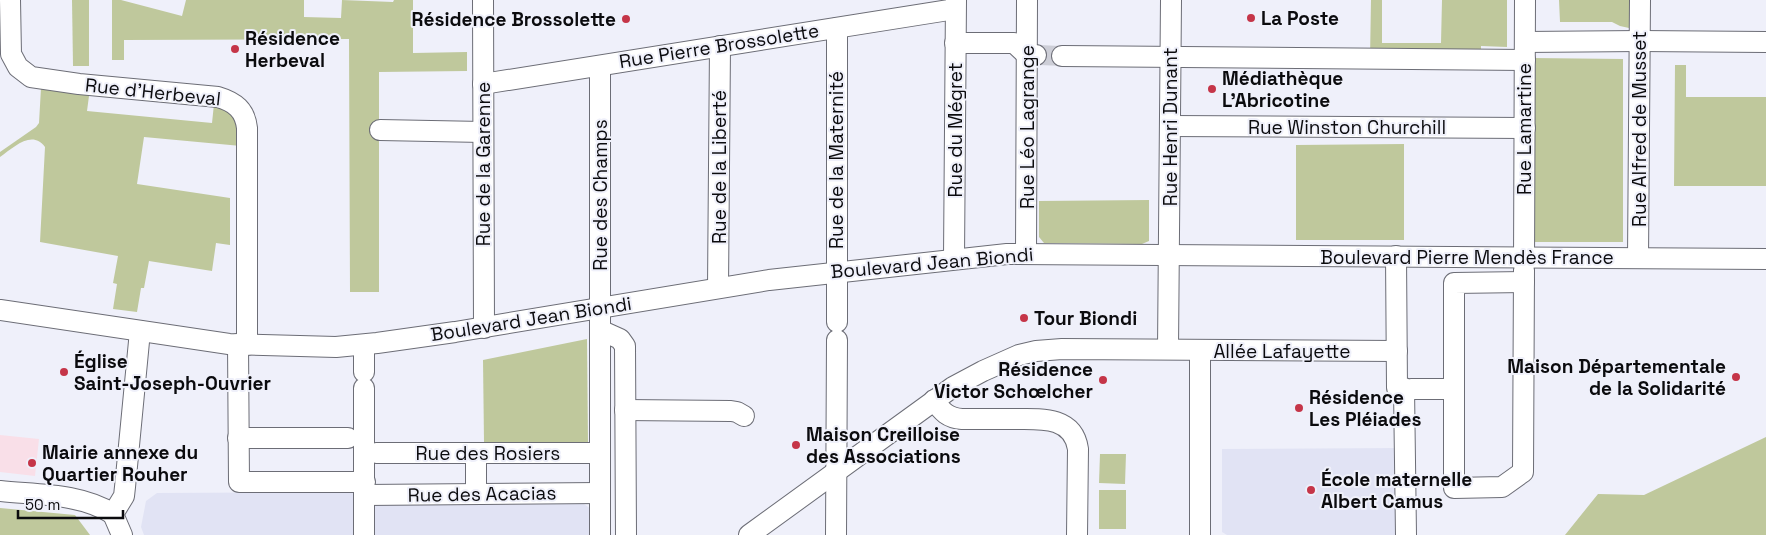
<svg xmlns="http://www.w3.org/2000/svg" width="1766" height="535" font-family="'Space Grotesk',sans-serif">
  <rect width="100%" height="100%" fill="#eff0fa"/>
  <path fill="#f9dfe8" d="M0 435 39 439 35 476 0 472Z"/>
  <g fill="#e1e3f4">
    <path d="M1400 448V535H1227L1222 532V449Z"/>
    <path d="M347 492H357L383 501 389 505 584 504 591 509V535H144L141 527 146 501 157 493Z"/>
  </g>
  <g fill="#bfc89c">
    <path d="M72 0H89V66H73Z"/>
    <path d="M112 0H121L182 16 186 0H304V17L341 18 342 0 393 2 394 0H413V53L467 52V71L379 72V292H350L349 39 124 40V60H112Z"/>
    <path d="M1371 0H1382V43H1441L1442 0H1507V47L1481 46V60L1370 59Z"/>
    <path d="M1559 0H1634V23L1629 28 1620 26 1612 22H1560Z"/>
    <path d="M1532 58 1623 59V242H1532Z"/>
    <path d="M1675 65H1686V97H1766V186H1674Z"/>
    <path d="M41 88 87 92 89 96 87 111 212 123 214 104C237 108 237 127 241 146L144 137 137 184 230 198V245L216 243 212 271 149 261 144 288H141L137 312 113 309 117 284 113 283 118 256 40 242 45 147C32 129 13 148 0 157V152L36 127 39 123Z"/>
    <path d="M1404 144V240H1296V145Z"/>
    <path d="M1149 200V241L1142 244 1044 243 1039 237V201Z"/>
    <path d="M587 339 588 442H484L483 360Z"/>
    <path d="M1766 437V535H1565L1598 494 1644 495Z"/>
    <path d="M1100 454H1126L1125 484 1099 483Z"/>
    <rect x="1099" y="490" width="27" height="39"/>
    <path d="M0 508 75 515 90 535H0Z"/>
  </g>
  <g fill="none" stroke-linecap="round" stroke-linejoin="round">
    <path stroke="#cdced7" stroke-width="20" stroke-dasharray="20 10" stroke-linecap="butt" d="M1039 55 1062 56"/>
    <g stroke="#6c6d76" stroke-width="22">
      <g id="minor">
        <path d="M10 0 11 54 18 67 31 77 79 84 218 97C235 102 245 110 247 128V345"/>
        <path d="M483 0 484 328"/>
        <path d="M837 28V322"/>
        <path d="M1525 42 1640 41 1766 42"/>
        <path d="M955 43H1014L1027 55H1036"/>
        <path d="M1062 56 1525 60"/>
        <path d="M483 84 955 9"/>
        <path d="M1170 126 1525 128"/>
        <path d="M380 130 483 132"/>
        <path d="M1026 253 1027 0"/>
        <path d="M1396 256 1397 388H1404L1406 535"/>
        <path d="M1638 258 1640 0"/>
        <path d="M954 259 956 0"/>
        <path d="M1524 264 1525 0"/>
        <path d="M718 288 720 46"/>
        <path d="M0 310 229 344 336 347 377 343 455 332 769 280 1007 254 1766 259"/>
        <path d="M600 330 620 339 625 346 626 535"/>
        <path d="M238 344 239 482H365"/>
        <path d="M1168 349 1171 0"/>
        <path d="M364 372V345"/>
        <path d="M1411 389H1454V488L1502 487 1523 472 1524 270"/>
        <path d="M1454 389V283L1524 282"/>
        <path d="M934 400C942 412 948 418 962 419 979 419 995 419 1012 419 1038 419 1073 415 1078 449L1077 535"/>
        <path d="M625 410 731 411 737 412 744 416"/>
        <path d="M238 438H348"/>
        <path d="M376 453H600"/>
        <path d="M476 453V494"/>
        <path d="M0 491C37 495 80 493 113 514"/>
        <path d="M365 495 600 493"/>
        <path d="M113 514 124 496 125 487 140 331"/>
        <path d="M113 514 122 535"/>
        <path d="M364 535V388"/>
        <path d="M600 535V66"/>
        <path d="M749 535 953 387 983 371 1019 355 1036 351 1062 349 1397 351"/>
        <path d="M836 535 837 340"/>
        <path d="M1200 535V351"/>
      </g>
    </g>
    <use href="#minor" stroke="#fff" stroke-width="20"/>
  </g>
  <g fill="#c53548" stroke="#eff0fa" stroke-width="2">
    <circle cx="1251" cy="18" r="5"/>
    <circle cx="626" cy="19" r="5"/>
    <circle cx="235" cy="49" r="5"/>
    <circle cx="1212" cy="89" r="5"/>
    <circle cx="1024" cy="318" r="5"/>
    <circle cx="64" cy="372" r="5"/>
    <circle cx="1736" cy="377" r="5"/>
    <circle cx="1103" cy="380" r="5"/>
    <circle cx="1299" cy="408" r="5"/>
    <circle cx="796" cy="445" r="5"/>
    <circle cx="32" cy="463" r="5"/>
    <circle cx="1311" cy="490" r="5"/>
  </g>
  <g text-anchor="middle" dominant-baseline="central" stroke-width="4" stroke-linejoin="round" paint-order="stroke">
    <g font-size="19" font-weight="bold" fill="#0b0b0e" stroke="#eff0fa" text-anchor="start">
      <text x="1261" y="18">La Poste</text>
      <text x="616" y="19" text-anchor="end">Résidence Brossolette</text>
      <text x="245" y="38">Résidence<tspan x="245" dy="22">Herbeval</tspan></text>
      <text x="1222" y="78">Médiathèque<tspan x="1222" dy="22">L'Abricotine</tspan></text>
      <text x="1034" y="318">Tour Biondi</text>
      <text x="74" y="361">Église<tspan x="74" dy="22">Saint-Joseph-Ouvrier</tspan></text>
      <text x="1726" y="366" text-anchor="end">Maison Départementale<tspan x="1726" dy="22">de la Solidarité</tspan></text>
      <text x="1093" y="369" text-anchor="end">Résidence<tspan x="1093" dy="22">Victor Schœlcher</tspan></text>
      <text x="1309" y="397">Résidence<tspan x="1309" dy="22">Les Pléiades</tspan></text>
      <text x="806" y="434">Maison Creilloise<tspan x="806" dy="22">des Associations</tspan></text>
      <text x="42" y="452">Mairie annexe du<tspan x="42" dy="22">Quartier Rouher</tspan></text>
      <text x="1321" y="479">École maternelle<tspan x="1321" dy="22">Albert Camus</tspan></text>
    </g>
    <g font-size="19" fill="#0b0b0e" stroke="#eff0fa">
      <text transform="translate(719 46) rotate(-9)">Rue Pierre Brossolette</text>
      <text transform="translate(153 92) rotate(6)">Rue d'Herbeval</text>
      <text transform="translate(1027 127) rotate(-90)">Rue Léo Lagrange</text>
      <text transform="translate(1170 127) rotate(-90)">Rue Henri Dunant</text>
      <text x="1347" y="127">Rue Winston Churchill</text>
      <text transform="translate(1524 129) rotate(-90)">Rue Lamartine</text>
      <text transform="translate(1639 129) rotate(-90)">Rue Alfred de Musset</text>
      <text transform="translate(955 130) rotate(-90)">Rue du Mégret</text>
      <text transform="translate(836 160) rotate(-90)">Rue de la Maternité</text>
      <text transform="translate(483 164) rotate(-90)">Rue de la Garenne</text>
      <text transform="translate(719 167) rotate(-90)">Rue de la Liberté</text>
      <text transform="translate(600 195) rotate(-90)">Rue des Champs</text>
      <text x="1467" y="257">Boulevard Pierre Mendès France</text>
      <text transform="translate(932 263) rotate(-5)">Boulevard Jean Biondi</text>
      <text transform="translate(531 319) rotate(-9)">Boulevard Jean Biondi</text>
      <text x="1282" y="351">Allée Lafayette</text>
      <text x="488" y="453">Rue des Rosiers</text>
      <text transform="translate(482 494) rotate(-1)">Rue des Acacias</text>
    </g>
  </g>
  <path d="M18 510v8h105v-8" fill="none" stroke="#0b0b0e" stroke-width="2.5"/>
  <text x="25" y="510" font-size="15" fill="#0b0b0e" stroke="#eff0fa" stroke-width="4" paint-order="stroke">50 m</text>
</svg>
